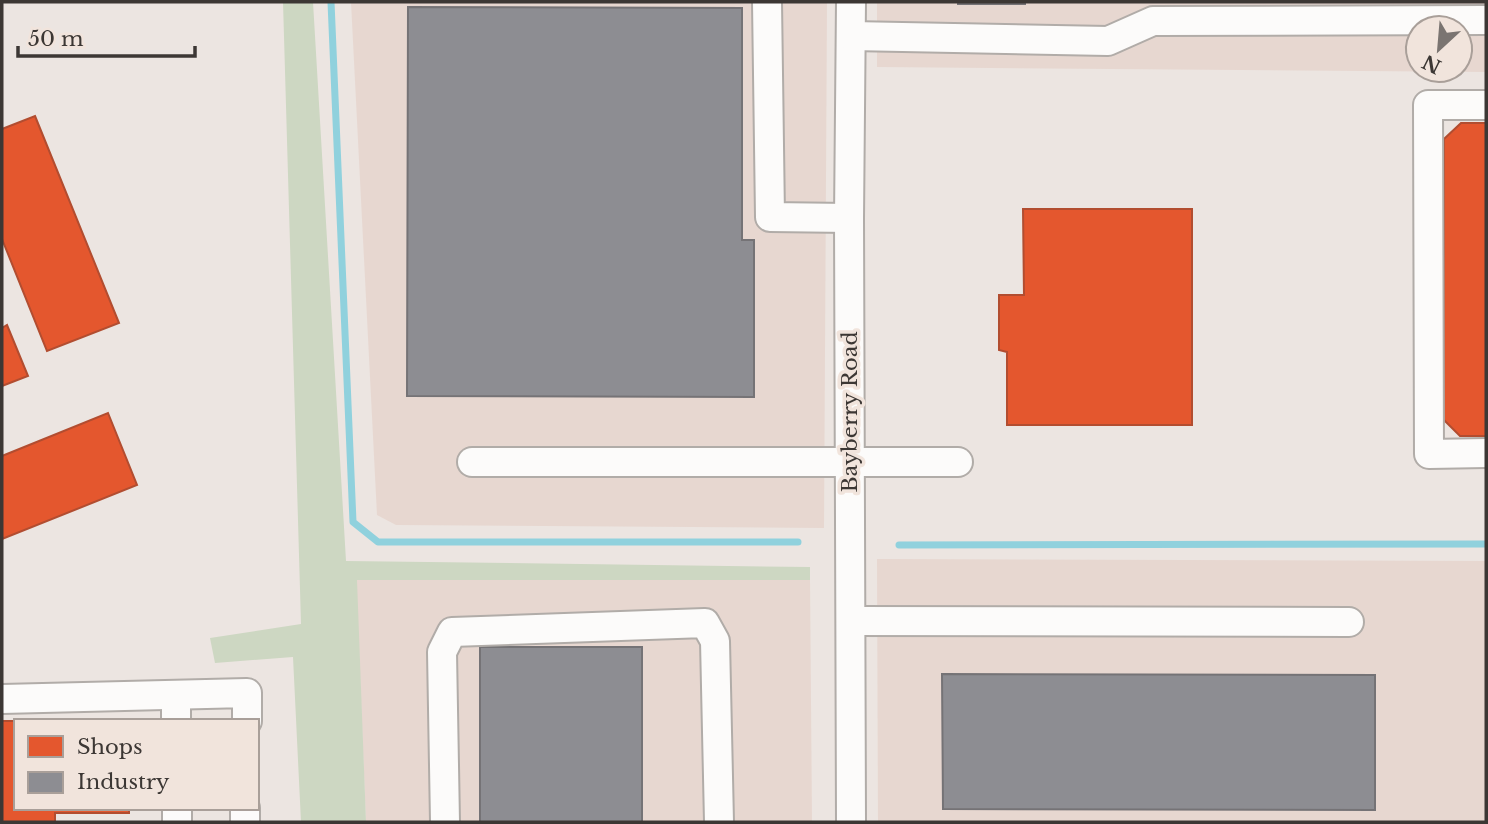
<svg xmlns="http://www.w3.org/2000/svg" width="1488" height="824" font-family="'Libre Baskerville',serif">
  <rect width="100%" height="100%" fill="#ece5e1"/>
  <g fill="#e7d7d0" fill-rule="evenodd">
    <path d="M351 2H827L824 528 396 525 377 515Z"/>
    <path d="M877 2H1486V72L877 67ZM1418 28H1460V70H1418Z"/>
    <path d="M877 559 1486 561V822H878Z"/>
    <path d="M356 579 810 580 812 822H366Z"/>
  </g>
  <path fill="#cdd7c2" d="M283 2H313L346 561 810 567V580H357L366 822H301L293 657 215 663 210 638 301 624Z"/>
  <g fill="#e4572e" stroke="#b24d30" stroke-width="2">
    <path d="M35 116 119 323 47 351 2 239V129Z"/>
    <path d="M1461 123H1486V436H1460L1444 420V139Z"/>
    <path d="M1023 209H1192V425H1007V352L999 350V295H1024Z"/>
    <path d="M7 325 28 376 2 386V328Z"/>
    <path d="M108 413 137 485 2 539V456Z"/>
    <path d="M2 721H16V808H129V813H55V822H2Z"/>
  </g>
  <g fill="#8d8d92" stroke="#757376" stroke-width="2">
    <rect x="958" y="2" width="67" height="2"/>
    <path d="M408 7 742 8V240H754V397L407 396Z"/>
    <rect x="480" y="647" width="162" height="175"/>
    <path d="M942 674 1375 675V810L943 809Z"/>
  </g>
  <g fill="none" stroke-linecap="round" stroke-linejoin="round">
    <g stroke="#90d1dd" stroke-width="7">
      <path d="M331 2 353 522 378 542H798"/>
      <path d="M899 545 1486 544"/>
    </g>
    <g stroke="#b1aca8" stroke-width="32">
      <g id="minor">
        <path d="M767 2 770 217 849 218"/>
        <path d="M851 2 849 218 851 822"/>
        <path d="M851 36 1108 41 1153 21 1486 20"/>
        <path d="M1486 105H1428L1429 454 1486 453"/>
        <path d="M472 462H958"/>
        <path d="M851 621 1349 622"/>
        <path d="M176 695V721"/>
        <path d="M2 699 247 693V721"/>
        <path d="M177 808V822"/>
        <path d="M245 822V808"/>
        <path d="M445 822 442 652 452 632 705 623 715 641 719 822"/>
      </g>
    </g>
    <use href="#minor" stroke="#fcfbfa" stroke-width="28"/>
  </g>
  <g text-anchor="middle" dominant-baseline="central" stroke-width="7" stroke-linejoin="round" paint-order="stroke">
    <g font-size="21" fill="#3c3734" stroke="#f1e4dc">
      <text transform="translate(850 412) rotate(-90)">Bayberry Road</text>
    </g>
  </g>
  <rect width="1488" height="824" fill="none" stroke="#3c3734" stroke-width="7"/>
  <rect x="14" y="719" width="245" height="91" fill="#f1e4dc" stroke="#a99f99" stroke-width="2"/>
  <rect x="28" y="736" width="35" height="21" fill="#e4572e" stroke="#a99f99" stroke-width="2"/>
  <text x="77" y="754" font-size="21" fill="#3c3734">Shops</text>
  <rect x="28" y="772" width="35" height="21" fill="#8d8d92" stroke="#a99f99" stroke-width="2"/>
  <text x="77" y="789" font-size="21" fill="#3c3734">Industry</text>
  <g transform="translate(1439 49) rotate(206)"><circle r="33" fill="#f1e4dc" stroke="#a99f99" stroke-width="2"/>
  <path d="M0-5L12 26L0 18L-12 26Z" fill="#7a7471"/>
  <text y="-10" font-size="19" font-weight="bold" text-anchor="middle" fill="#3c3734">N</text>
  </g>
  <path d="M18 46v10h177v-10" fill="none" stroke="#3c3734" stroke-width="3.5"/>
  <text x="28" y="46" font-size="21" fill="#3c3734" stroke="#f1e4dc" stroke-width="5" paint-order="stroke">50 m</text>
</svg>
